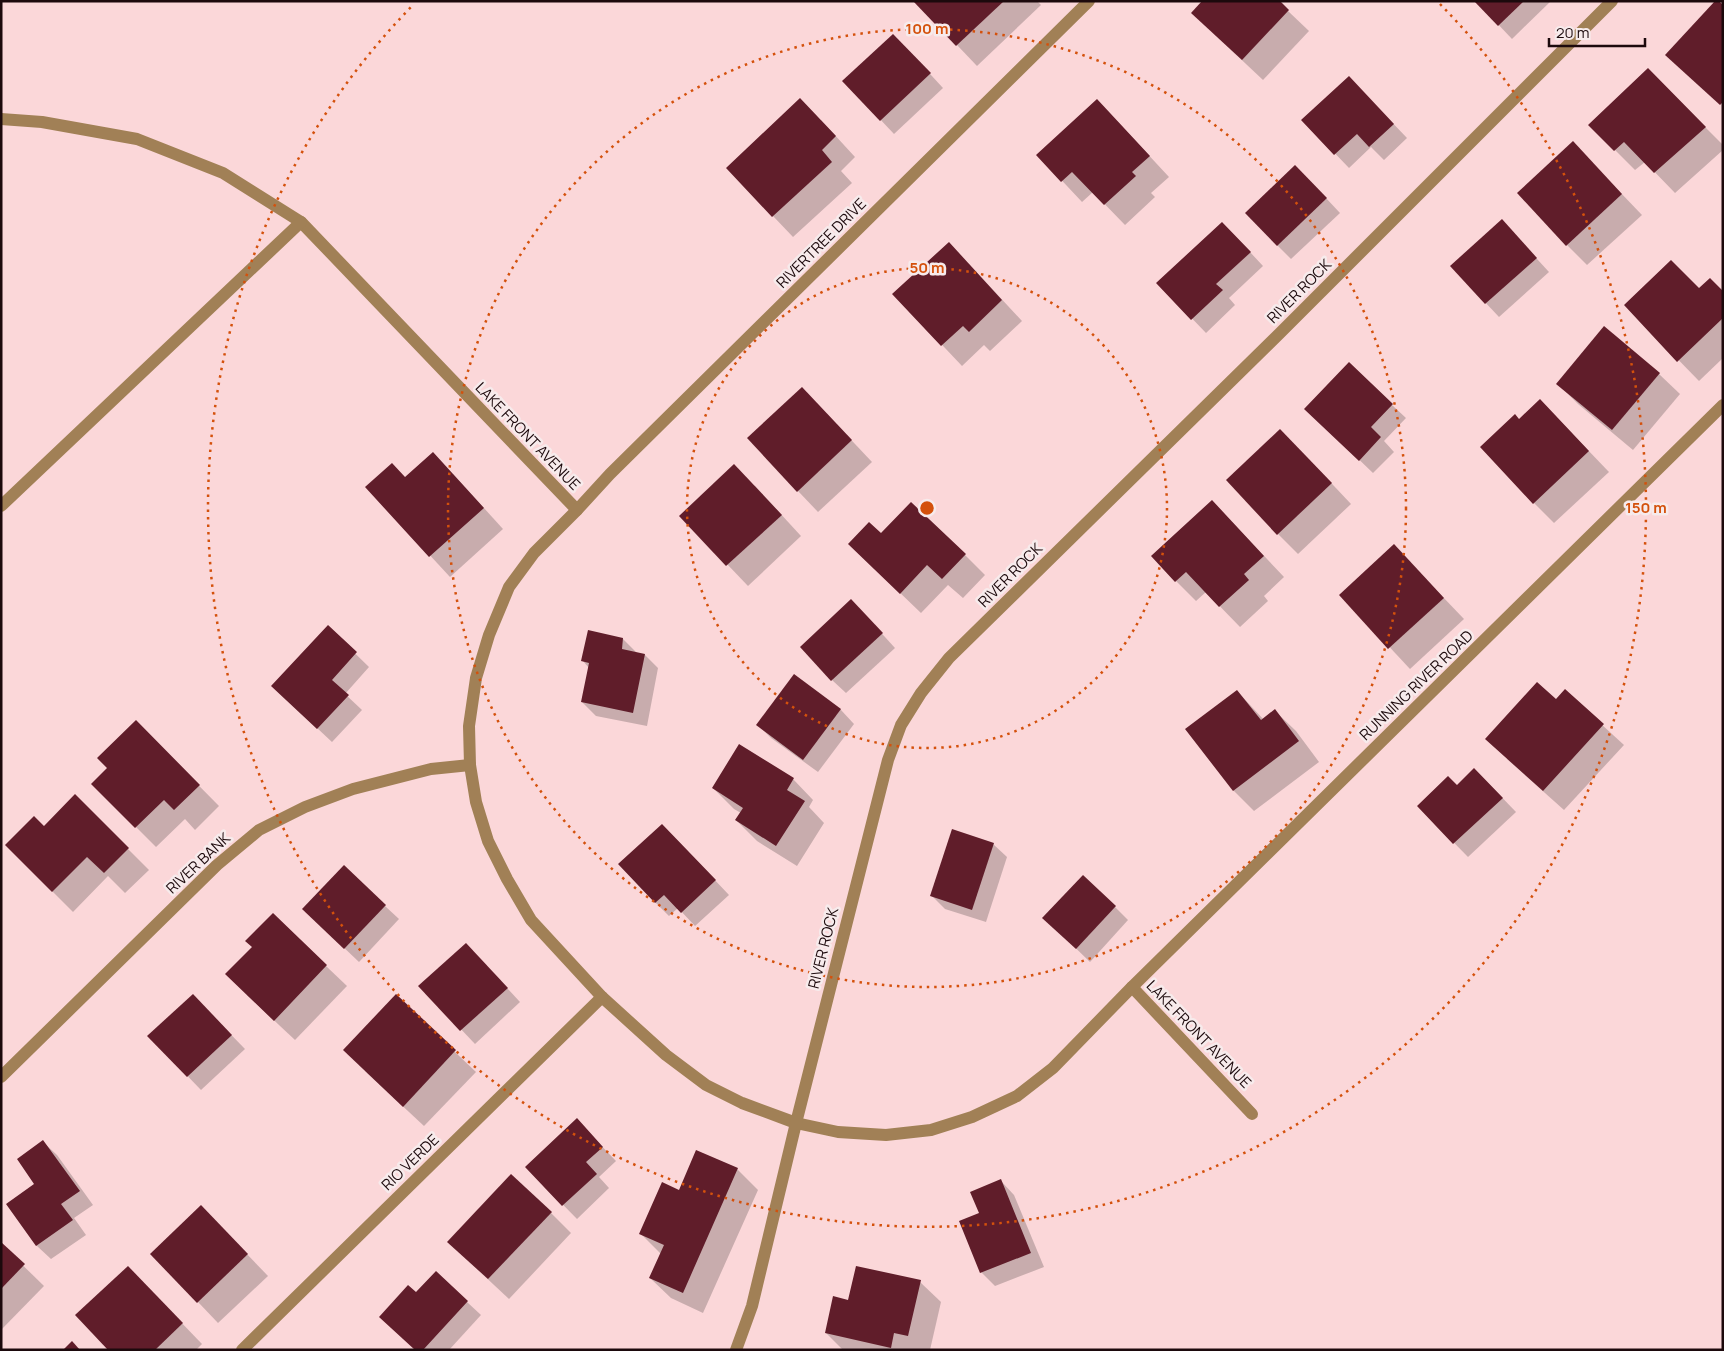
<svg xmlns="http://www.w3.org/2000/svg" width="1724" height="1351" font-family="Manrope,sans-serif">
  <rect width="100%" height="100%" fill="#fbd7d9"/>
  <g fill="#0003">
    <path d="M915 1H1037L1041 5 977 66Z"/>
    <path d="M1476 1H1551L1512 39Z"/>
    <path d="M1288 11 1309 31 1263 80 1213 33Z"/>
    <path d="M907 49 943 88 894 134 844 81Z"/>
    <path d="M1668 90 1723 145V150L1675 193 1645 162 1635 170 1590 125Z"/>
    <path d="M1362 91 1407 138 1384 160 1371 147 1349 168 1303 120Z"/>
    <path d="M821 120 855 157 841 171 852 183 793 237 727 168Z"/>
    <path d="M1117 121 1169 177 1151 193 1155 197 1125 225 1093 192 1082 202 1038 155Z"/>
    <path d="M1593 164 1642 215 1587 265 1567 245Z"/>
    <path d="M1309 180 1340 213 1291 259 1277 245Z"/>
    <path d="M1515 235 1549 272 1499 317 1451 266Z"/>
    <path d="M1236 237 1263 266 1229 298 1235 305 1206 333 1158 283Z"/>
    <path d="M969 264 1022 321 990 351 984 345 962 366 894 294Z"/>
    <path d="M1723 293V358L1699 381 1625 305Z"/>
    <path d="M1604 328 1659 374 1680 394 1633 450 1578 404 1558 384Z"/>
    <path d="M1392 405 1406 418 1384 441 1394 452 1373 473 1320 422Z"/>
    <path d="M822 409 872 462 818 512 798 491Z"/>
    <path d="M1519 420 1560 421 1609 472 1554 523 1534 503Z"/>
    <path d="M1301 451 1351 504 1298 554 1278 534Z"/>
    <path d="M453 474 503 529 450 577 367 487 405 478Z"/>
    <path d="M755 486 801 536 748 586 681 516Z"/>
    <path d="M1232 522 1284 577 1264 596 1268 601 1240 627 1206 592 1196 601 1176 581Z"/>
    <path d="M881 535 965 555 985 575 963 598 948 585 921 613 870 564Z"/>
    <path d="M1394 546 1464 619 1410 669 1341 595Z"/>
    <path d="M864 614 895 648 846 693 832 680Z"/>
    <path d="M328 627 369 667 345 694 362 710 332 742 286 699Z"/>
    <path d="M623 639 637 653 645 655 658 668 647 726 596 716 582 702 589 668 583 661Z"/>
    <path d="M794 676 841 710 854 724 818 772 771 738 758 725Z"/>
    <path d="M1237 691 1264 720 1275 711 1296 731 1319 762 1254 811 1233 790Z"/>
    <path d="M1565 691 1624 745 1564 810 1507 759Z"/>
    <path d="M136 722 219 806 195 830 185 819 156 847 93 784 109 768Z"/>
    <path d="M793 779 813 800 809 807 824 823 797 866 757 841 736 820 741 813 734 809 713 788Z"/>
    <path d="M1488 783 1516 812 1468 857 1418 806 1457 786Z"/>
    <path d="M75 796 149 870 125 893 108 876 73 912 6 845 44 827Z"/>
    <path d="M676 839 729 895 695 926 678 908 669 916 655 902Z"/>
    <path d="M993 844 1007 857 986 922 945 909 931 895Z"/>
    <path d="M385 906 399 919 359 962 318 923Z"/>
    <path d="M1115 907 1128 920 1090 962 1058 931Z"/>
    <path d="M253 947 326 966 347 986 295 1040 247 995Z"/>
    <path d="M479 958 520 1002 475 1044 420 986Z"/>
    <path d="M396 996 476 1072 424 1126 365 1071Z"/>
    <path d="M206 1009 245 1049 201 1090 149 1036Z"/>
    <path d="M590 1134 616 1161 599 1177 609 1188 577 1219 526 1167Z"/>
    <path d="M43 1142 57 1155 93 1205 74 1218 86 1235 51 1259 37 1246 7 1204 36 1184Z"/>
    <path d="M737 1169 758 1190 703 1313 671 1298 650 1278 661 1254 640 1233 679 1192Z"/>
    <path d="M1001 1181 1014 1195 1044 1267 995 1286 981 1272Z"/>
    <path d="M551 1213 571 1233 509 1299 448 1242Z"/>
    <path d="M222 1228 268 1276 218 1323 198 1302Z"/>
    <path d="M1 1244 44 1286 1 1330Z"/>
    <path d="M920 1282 941 1302 930 1350H843L826 1333 849 1302Z"/>
    <path d="M148 1288 202 1344 196 1350H110Z"/>
    <path d="M416 1294 467 1302 481 1315 449 1350H415Z"/>
  </g>
  <g fill="#601d2a">
    <path d="M913 1H1004L956 46Z"/>
    <path d="M1202 1H1280L1289 10 1242 60 1191 13Z"/>
    <path d="M1474 1H1524L1498 26Z"/>
    <path d="M1715 1H1719L1723 5V102L1720 105 1665 55Z"/>
    <path d="M893 34 931 73 880 121 842 81Z"/>
    <path d="M1648 68 1706 127 1654 173 1624 142 1614 151 1588 125Z"/>
    <path d="M1349 76 1394 124 1369 147 1357 134 1334 155 1301 120Z"/>
    <path d="M800 98 836 136 822 150 832 162 772 217 726 168Z"/>
    <path d="M1097 99 1150 156 1132 172 1136 176 1104 205 1072 172 1061 182 1036 155Z"/>
    <path d="M1573 141 1622 194 1566 246 1517 193Z"/>
    <path d="M1295 165 1327 198 1277 246 1245 213Z"/>
    <path d="M1502 219 1537 258 1485 304 1450 266Z"/>
    <path d="M1222 222 1251 252 1216 284 1223 290 1191 320 1156 283Z"/>
    <path d="M949 242 1002 300 969 332 963 326 941 346 892 294Z"/>
    <path d="M1671 260 1699 288 1710 278 1723 291V318L1677 362 1624 305Z"/>
    <path d="M1604 326 1660 373 1612 430 1556 384Z"/>
    <path d="M1349 362 1393 404 1371 427 1381 437 1359 461 1304 409Z"/>
    <path d="M802 387 852 440 797 492 747 438Z"/>
    <path d="M1540 399 1589 451 1533 504 1480 447 1515 414 1519 419Z"/>
    <path d="M1280 429 1332 483 1277 535 1226 480Z"/>
    <path d="M433 452 484 508 429 557 365 487 392 463 405 477Z"/>
    <path d="M734 464 782 515 726 566 679 516Z"/>
    <path d="M1212 500 1264 556 1244 574 1249 580 1219 607 1186 572 1175 582 1151 556Z"/>
    <path d="M911 502 966 554 942 579 927 565 900 594 848 544 869 522 881 533Z"/>
    <path d="M1394 544 1444 598 1388 649 1339 595Z"/>
    <path d="M851 599 883 633 831 681 800 647Z"/>
    <path d="M328 625 357 652 332 680 349 695 317 729 271 686Z"/>
    <path d="M588 630 623 638 622 649 645 654 633 713 581 702 589 663 581 661Z"/>
    <path d="M794 674 841 709 803 760 756 725Z"/>
    <path d="M1537 682 1556 699 1565 689 1604 724 1543 791 1485 739Z"/>
    <path d="M1237 690 1261 720 1275 709 1299 741 1233 791 1185 729Z"/>
    <path d="M136 720 200 785 174 810 164 800 135 828 91 784 107 768 97 758Z"/>
    <path d="M739 744 794 778 787 790 805 801 776 846 735 820 743 808 712 788Z"/>
    <path d="M1474 768 1503 798 1453 844 1417 806 1448 776 1457 785Z"/>
    <path d="M75 794 129 848 104 873 87 857 52 892 5 845 34 816 44 826Z"/>
    <path d="M662 824 716 880 681 913 664 895 655 903 618 864Z"/>
    <path d="M952 829 994 843 972 910 930 896Z"/>
    <path d="M344 865 386 905 344 949 302 909Z"/>
    <path d="M1083 875 1116 906 1076 949 1042 918Z"/>
    <path d="M273 913 327 965 274 1021 225 974 252 947 245 941Z"/>
    <path d="M466 943 508 988 460 1031 418 986Z"/>
    <path d="M193 994 232 1035 187 1077 147 1036Z"/>
    <path d="M396 994 456 1050 403 1107 343 1050Z"/>
    <path d="M577 1118 603 1147 586 1162 597 1174 562 1206 525 1167Z"/>
    <path d="M43 1140 80 1191 61 1204 73 1220 36 1246 6 1204 34 1184 17 1159Z"/>
    <path d="M696 1150 738 1168 683 1293 649 1278 664 1245 639 1234 662 1182 679 1190Z"/>
    <path d="M511 1174 552 1212 488 1279 447 1242Z"/>
    <path d="M1001 1179 1031 1253 980 1273 959 1221 979 1213 970 1192Z"/>
    <path d="M201 1205 248 1254 197 1303 150 1254Z"/>
    <path d="M1 1242 25 1264 1 1289Z"/>
    <path d="M128 1266 183 1323 155 1350H108L75 1315Z"/>
    <path d="M856 1266 921 1280 908 1336 894 1333 891 1348 825 1333 833 1296 848 1300Z"/>
    <path d="M436 1271 468 1301 423 1350H415L379 1317 408 1285 416 1292Z"/>
    <path d="M72 1341 80 1350H63Z"/>
  </g>
  <g fill="none" stroke-linecap="round" stroke-linejoin="round">
    <g stroke="#a18056" stroke-width="12">
      <path d="M1 119 42 122 137 139 223 173 301 222 577 510 534 553 509 587 489 635 476 678 469 726 470 765 476 802 488 841 507 879 531 920 602 997 666 1055 706 1085 742 1103 796 1123 838 1132 886 1135 931 1130 972 1117 1017 1096 1053 1068 1132 987 1252 1114"/>
      <path d="M1 506 301 222"/>
      <path d="M577 510 610 474 1089 1"/>
      <path d="M1132 987 1723 405"/>
      <path d="M1 1077 217 865 259 830 305 807 353 789 431 769 470 765"/>
      <path d="M242 1350 602 997"/>
      <path d="M736 1350 752 1306 796 1123 888 760 901 725 921 693 949 658 1279 334 1612 1"/>
    </g>
  </g>
  <g fill="none" stroke="#d4510c" stroke-width="2.5" stroke-dasharray="2.5 5">
    <circle cx="927" cy="508" r="240"/>
    <circle cx="927" cy="508" r="479"/>
    <path d="M1440 4A719 719 0 1 1 414 4"/>
  </g>
  <g text-anchor="middle" dominant-baseline="central" stroke-width="5" stroke-linejoin="round" paint-order="stroke">
    <g font-size="15" fill="#1c090c" stroke="#f7ebec">
      <text transform="translate(821 243) rotate(-45)">RIVERTREE DRIVE</text>
      <text transform="translate(1299 291) rotate(-45)">RIVER ROCK</text>
      <text transform="translate(528 436) rotate(46)">LAKE FRONT AVENUE</text>
      <text transform="translate(1010 575) rotate(-45)">RIVER ROCK</text>
      <text transform="translate(1416 685) rotate(-44)">RUNNING RIVER ROAD</text>
      <text transform="translate(198 863) rotate(-43)">RIVER BANK</text>
      <text transform="translate(823 948) rotate(-76)">RIVER ROCK</text>
      <text transform="translate(1199 1034) rotate(46)">LAKE FRONT AVENUE</text>
      <text transform="translate(410 1162) rotate(-44)">RIO VERDE</text>
    </g>
  </g>
  <circle cx="927" cy="508" r="8" fill="#d4510c" stroke="#f7ebec" stroke-width="2.5"/>
  <g font-size="15" text-anchor="middle" font-weight="bold" fill="#d4510c" stroke="#f7ebec" stroke-width="5" stroke-linejoin="round" paint-order="stroke">
    <text x="927" y="34">100 m</text>
    <text x="927" y="273">50 m</text>
    <text x="1646" y="513">150 m</text>
  </g>
  <rect width="1724" height="1351" fill="none" stroke="#1c090c" stroke-width="5"/>
  <path d="M1549 38v8h96v-8" fill="none" stroke="#1c090c" stroke-width="2.5"/>
  <text x="1556" y="38" font-size="15" fill="#1c090c" stroke="#f7ebec" stroke-width="4" paint-order="stroke">20 m</text>
</svg>
